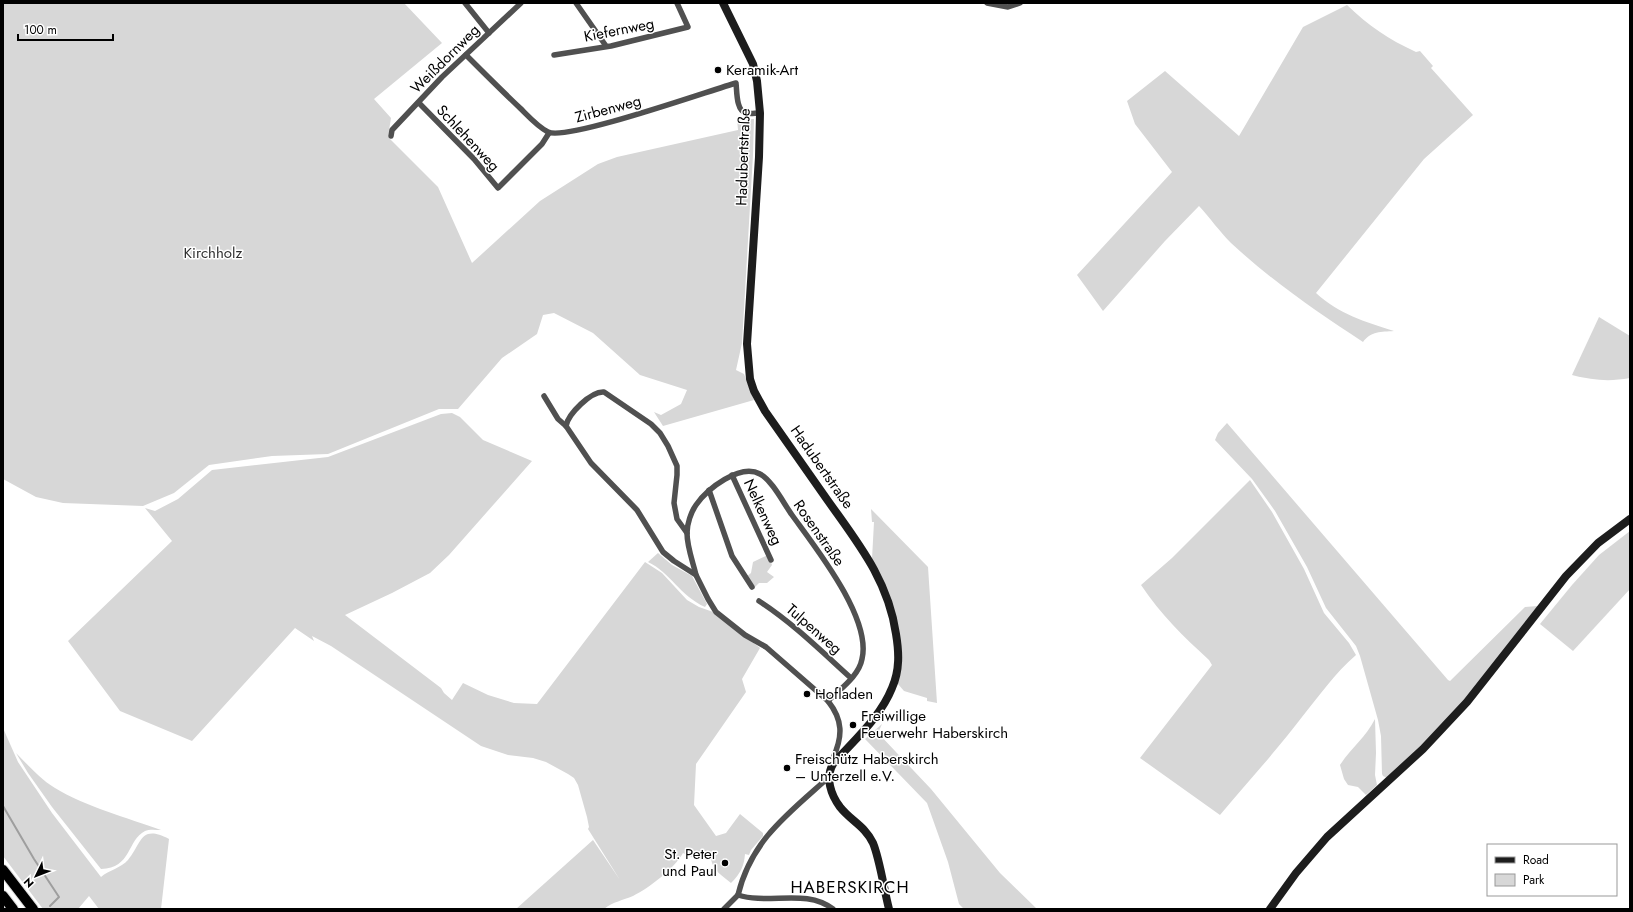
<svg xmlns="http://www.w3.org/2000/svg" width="1633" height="912" font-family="Jost,sans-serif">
  <rect width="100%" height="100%" fill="#fff"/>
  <g fill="#d7d7d7">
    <path d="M3 3H404L442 43 374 99 391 118 388 137 438 187 472 263 540 201 598 164 617 157 738 130 737 119H754L753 155 742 343 736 370 744 374 754 400 663 426 654 412 661 415 681 404 687 390 640 375 593 333 554 313 543 315 537 334 502 358 458 409H439L328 454 272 456 209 465 174 493 143 506 63 503 36 497 3 479Z"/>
    <path d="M1347 5C1369 26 1388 39 1416 52L1420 51 1433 66 1431 68 1473 115 1424 159 1316 293C1340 315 1364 321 1394 331 1381 332 1371 331 1363 342 1317 312 1272 281 1231 243 1220 232 1210 218 1199 206L1165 241 1103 311 1077 275 1172 172 1135 124 1127 101 1165 71 1239 136 1303 27Z"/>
    <path d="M1599 317 1630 336V378C1608 382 1593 380 1572 375Z"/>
    <path d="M452 413 460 417 483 440 532 461 449 555 430 573 392 593 345 615 441 688 444 693 452 700 463 683 488 695 514 703 537 704 645 562 662 573 687 600 699 607 716 613 760 648 742 679 746 692 696 764 694 805 716 836 726 833 740 814 763 833V836L751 850 749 855 745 854C744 866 741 873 731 883 723 876 713 871 711 859L703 855 700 858 690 857 683 853C674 869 649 888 633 896 623 900 613 902 604 909H516L593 840 620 880 588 829 589 827 587 817 578 785 574 778 568 774 546 762 533 758 508 755 481 746 331 646 312 636 314 641 295 628 192 741 120 711 68 641 172 541 145 508 155 511 178 499 212 470 328 457 441 414Z"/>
    <path d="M1227 423 1448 680 1450 681 1525 607 1538 606 1466 699 1421 747 1387 778 1383 776 1382 774 1381 736 1378 720 1360 656 1356 646 1326 608 1307 567 1275 511 1252 479 1215 440 1218 433Z"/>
    <path d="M1250 480 1272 512 1304 569 1324 613 1349 643 1356 655C1335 673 1319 696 1302 717 1276 751 1247 783 1220 815L1140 758 1212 665 1209 660C1183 636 1161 615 1141 585L1172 558Z"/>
    <path d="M871 509 928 567 937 703 927 701V698L904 691 898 684 900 649 872 559 874 522H872Z"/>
    <path d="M1630 531V589L1573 651 1540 624 1572 585 1599 555Z"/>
    <path d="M658 553 672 565 692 576 707 604 705 607C679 595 671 573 648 562Z"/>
    <path d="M768 555 772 565 767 572 774 577 767 583H759L755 587 753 586 746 577 751 573 753 562Z"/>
    <path d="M1375 719 1376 753 1375 775 1377 785 1366 795 1358 787 1348 785 1344 779 1340 765C1351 748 1366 737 1375 719Z"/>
    <path d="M882 724 878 733 931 789 1000 873 1037 909H964L959 904 948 862 927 803 865 739Z"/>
    <path d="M3 728 18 762 52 813 101 877C109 870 121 868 128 860 142 843 140 824 169 839L161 909H99L89 896 78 909H43L3 856Z"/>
    <path d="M16 753C28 765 40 779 55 788 84 806 128 818 161 830 156 830 149 829 145 831 127 840 132 868 101 869L52 807 28 773Z"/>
  </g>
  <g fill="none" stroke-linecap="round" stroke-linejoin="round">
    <path stroke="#9e9e9e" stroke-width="2" d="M3 806 34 859 59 897 50 906"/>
    <g stroke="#dbdbdb" stroke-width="12">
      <g id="highway">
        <path d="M3 870 33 909"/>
        <path d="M3 896 13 909"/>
      </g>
    </g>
    <g stroke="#505050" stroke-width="5.5">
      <path d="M465 3 489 33"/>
      <path d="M576 3 606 46"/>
      <path d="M987 3 1008 7 1020 3"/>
      <path d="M466 55C484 73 502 91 520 108 529 117 538 127 548 132 567 141 708 91 736 83 737 91 736 111 746 113 750 114 755 113 760 113"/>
      <path d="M554 55 611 46 688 27 677 3"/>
      <path d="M419 103 474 159 498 188 542 144 549 133"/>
      <path d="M391 136 392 130 442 77 521 3"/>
      <path d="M544 396 558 419 566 426 591 463 637 510 663 552 674 561 696 575 708 599 716 612 745 635 766 647 828 701C843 720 843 736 833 758L836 761"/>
      <path d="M566 426C568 414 591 391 604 392L651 424 660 433 668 446 677 466V475L674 503 677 519 687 533"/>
      <path d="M732 475 771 560"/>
      <path d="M709 490 732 556 752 587"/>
      <path d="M696 575C693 562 687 547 687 533 687 524 691 512 696 505 707 489 740 463 760 474 772 480 784 504 792 515 815 547 872 618 862 659 859 676 840 689 828 701"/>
      <path d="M759 601C793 623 821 651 851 678"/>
      <path d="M738 895C751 840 789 813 829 777"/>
      <path d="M738 895C769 905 806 888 833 909"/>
      <path d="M724 909 738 895"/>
    </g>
    <g stroke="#1d1d1d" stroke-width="8">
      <path d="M723 3 753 64 757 81 760 113 759 157 747 344 750 379 754 391 765 411C785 440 806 469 826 498 857 542 888 579 896 634 899 652 900 670 892 688 880 718 854 740 833 764 825 778 831 795 840 807 851 821 865 826 873 843 880 860 884 890 889 909"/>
      <path d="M1270 909 1296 873 1327 837 1423 749 1467 702 1566 576 1598 543 1630 519"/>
    </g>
    <use href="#highway" stroke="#000" stroke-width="10"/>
  </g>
  <g fill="#000" stroke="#fff" stroke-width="1.5">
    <circle cx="718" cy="70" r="4"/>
    <circle cx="807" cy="694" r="4"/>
    <circle cx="853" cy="725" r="4"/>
    <circle cx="787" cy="768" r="4"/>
    <circle cx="725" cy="863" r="4"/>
  </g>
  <g text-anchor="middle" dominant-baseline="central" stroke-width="3" stroke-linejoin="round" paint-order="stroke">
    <g font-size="15" fill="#000" stroke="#fff">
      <text transform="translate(619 30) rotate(-11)">Kiefernweg</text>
      <text transform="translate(445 59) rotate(-45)">Weißdornweg</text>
      <text transform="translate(608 109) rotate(-15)">Zirbenweg</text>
      <text transform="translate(468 138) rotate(47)">Schlehenweg</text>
      <text transform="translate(743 157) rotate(-88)">Hadubertstraße</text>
      <text transform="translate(822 467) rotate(55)">Hadubertstraße</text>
      <text transform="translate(763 512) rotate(65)">Nelkenweg</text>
      <text transform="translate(819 533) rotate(55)">Rosenstraße</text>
      <text transform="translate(814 629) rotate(41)">Tulpenweg</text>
    </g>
    <g font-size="15" fill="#000" stroke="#fff" text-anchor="start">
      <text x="726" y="70">Keramik-Art</text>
      <text x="815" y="694">Hofladen</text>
      <text x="861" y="716">Freiwillige<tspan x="861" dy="17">Feuerwehr Haberskirch</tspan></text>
      <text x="795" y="759">Freischütz Haberskirch<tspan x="795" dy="17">– Unterzell e.V.</tspan></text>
      <text x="717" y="854" text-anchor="end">St. Peter<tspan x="717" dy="17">und Paul</tspan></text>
    </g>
    <g font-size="15" fill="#2e2e2e" stroke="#fff">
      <text x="213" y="253">Kirchholz</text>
    </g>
    <g font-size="17" letter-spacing="1" fill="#000" stroke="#fff">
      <text x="850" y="887">HABERSKIRCH</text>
    </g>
  </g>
  <rect width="1633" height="912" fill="none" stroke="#000000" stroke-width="8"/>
  <rect x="1487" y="844" width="130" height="52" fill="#ffffff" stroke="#999999"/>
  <rect x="1495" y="857" width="20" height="6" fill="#1d1d1d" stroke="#999999"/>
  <text x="1523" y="864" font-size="12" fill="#000000">Road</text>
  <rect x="1495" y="874" width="20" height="12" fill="#d7d7d7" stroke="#999999"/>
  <text x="1523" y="884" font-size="12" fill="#000000">Park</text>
  <g transform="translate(36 876) rotate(227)" stroke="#ffffff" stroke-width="3" paint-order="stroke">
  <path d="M0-3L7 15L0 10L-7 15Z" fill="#000000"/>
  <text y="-6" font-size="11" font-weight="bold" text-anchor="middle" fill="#000000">N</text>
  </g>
  <path d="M18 34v6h95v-6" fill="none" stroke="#000000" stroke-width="2"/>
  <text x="24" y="34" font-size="12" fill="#000000" stroke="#ffffff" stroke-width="3" paint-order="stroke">100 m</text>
</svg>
